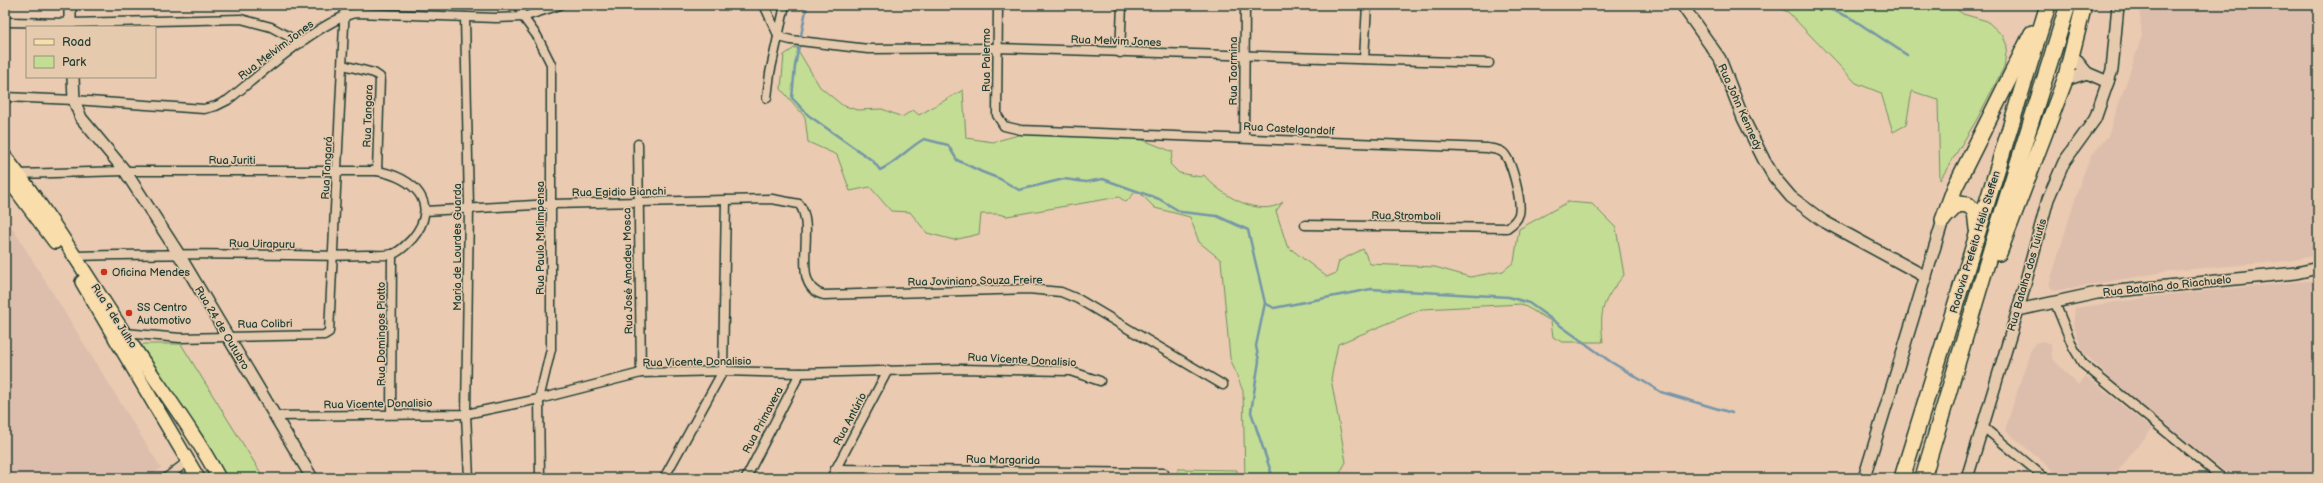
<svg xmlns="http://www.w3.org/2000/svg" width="2323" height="483" font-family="'Balsamiq Sans',sans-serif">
  <rect width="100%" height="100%" fill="#eacab1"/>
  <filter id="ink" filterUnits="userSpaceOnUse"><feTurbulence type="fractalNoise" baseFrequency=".025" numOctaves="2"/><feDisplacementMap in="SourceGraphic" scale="8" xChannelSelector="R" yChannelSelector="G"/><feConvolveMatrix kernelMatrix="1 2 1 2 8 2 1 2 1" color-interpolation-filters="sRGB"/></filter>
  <g filter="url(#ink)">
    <g fill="#ddbeac">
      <path d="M2139 5H2318V255L2288 261 2170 271 2054 291 2049 285 2081 180 2091 156 2108 136 2142 36Z"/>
      <path d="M5 216 161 468 148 478H5Z"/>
      <path d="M2318 280V478H2233L2122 390 2083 352 2073 325 2075 308 2174 294Z"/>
      <path d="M2043 341 2051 344 2052 358 2078 385 2086 376 2152 429 2112 478H2062L2005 430 2030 352 2035 343Z"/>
    </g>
    <g fill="#c3dd94" stroke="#718d64">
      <path d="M1772 5H1950L1963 14 1987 21 2003 36 2007 46 2004 67 1976 121 1940 180 1938 100 1912 91 1906 125 1893 132 1881 93 1856 83 1788 12Z"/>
      <path d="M796 47 820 87 842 105 857 110 882 109 902 117 913 110 919 115 963 90 966 138 993 142 1044 128 1121 131 1173 152 1170 164 1179 173 1201 177 1204 175C1219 194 1260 219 1283 202L1276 211 1287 246 1327 277 1336 273 1339 261 1363 249 1370 264 1435 267 1470 277 1503 271 1514 262 1519 229 1568 202 1592 204 1616 228 1624 275C1603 301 1599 308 1603 342H1562L1553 337 1551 321 1521 304 1422 309 1338 344 1331 379 1346 462 1337 478H1245L1243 391 1230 358 1221 260 1199 242 1190 217 1155 208 1137 190 1126 202 1119 197 1007 216 998 214H981L979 234 954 240 927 233 910 212 891 211 870 187 850 191 837 155 808 142 805 117 781 89 784 55Z"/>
      <path d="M144 344H181L264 478H227L203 436 141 347Z"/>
      <path d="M1178 469 1237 470V478H1178Z"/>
    </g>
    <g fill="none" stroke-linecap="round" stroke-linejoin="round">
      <g stroke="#7596a8" stroke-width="2.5">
        <path d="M807 5 795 66 792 98 808 115 873 161 880 170C896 163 908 148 924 139L948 145 957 160 982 172 1000 179 1019 190 1064 179 1086 182 1103 179 1159 199 1181 212 1217 216 1248 230 1265 303 1256 346 1259 361 1251 412 1273 478"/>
        <path d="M1820 5 1851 18 1907 55"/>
        <path d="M1265 303 1274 308 1371 289 1509 297 1529 303 1611 362 1661 392 1732 413"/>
      </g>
      <g stroke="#1f3d34" stroke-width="11">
        <g id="street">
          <path d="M519 5 523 17 537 36 551 64V349L539 399 540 478"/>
          <path d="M764 5 779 37 791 40 868 49 996 48 1489 63"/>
          <path d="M998 5 997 115 1004 126 1021 130 1487 148C1491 149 1498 149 1502 152 1512 158 1522 203 1519 214 1517 221 1512 224 1507 228L1305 225"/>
          <path d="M465 17 469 207 466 414 469 478"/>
          <path d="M5 22 70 23 241 19 271 27 301 43"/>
          <path d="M1120 53 1122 5"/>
          <path d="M1364 59 1367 5"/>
          <path d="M343 65 374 73 380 77 377 171"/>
          <path d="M5 97 74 100 204 109 216 106 228 100C257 77 323 18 356 13L496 18 523 17 560 5"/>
          <path d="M767 98 770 73 785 5"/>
          <path d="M1244 138 1245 5"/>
          <path d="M638 144 641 373"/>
          <path d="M18 174 125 171H377C413 177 442 203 412 239 407 244 401 251 393 254 385 256 374 255 366 255 341 256 316 256 290 255 218 254 147 254 75 256"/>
          <path d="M425 211 552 204 772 199 799 204C818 227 788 287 824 295L1028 289 1061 292 1078 299 1223 385"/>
          <path d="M2055 303 2073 347 2083 364 2222 478"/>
          <path d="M125 333 180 338 324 335 329 332 345 5"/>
          <path d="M391 414 392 254"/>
          <path d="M274 416 466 414 539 399 641 373 723 371 800 373 961 369 1070 371 1100 381"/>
          <path d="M1982 426 2045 478"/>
          <path d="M835 469 1164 473 1165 478"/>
          <path d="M166 478 188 461"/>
          <path d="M664 478 723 371 726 200"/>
          <path d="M746 478 800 373"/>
          <path d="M831 478 888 370"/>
        </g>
      </g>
      <g stroke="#1f3d34" stroke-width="14">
        <g id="secondary">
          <path d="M70 5V27"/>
          <path d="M1682 5 1720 59 1743 118 1764 160 1774 177 1791 197 1823 221 1926 277"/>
          <path d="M2073 56 2087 73"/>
          <path d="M73 77 74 100 81 118 125 171 178 253 312 478"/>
          <path d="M2065 80 2087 73 2108 82"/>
          <path d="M2018 310 2097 293 2296 273 2318 268"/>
          <path d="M1864 478 1943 220"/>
          <path d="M1967 478 2018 310 2048 199 2064 162 2095 119 2112 70 2118 5"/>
        </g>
      </g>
      <g stroke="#1f3d34" stroke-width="16">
        <g id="primary">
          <path d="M5 157C53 218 92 285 134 348 163 391 194 432 219 478"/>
          <path d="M5 175 55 242"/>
          <path d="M82 282 198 478"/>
        </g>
      </g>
      <g stroke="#1f3d34" stroke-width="18">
        <g id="highway">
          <path d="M1945 217 1958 204 1968 205 1975 211 1977 229"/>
          <path d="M1943 220 1955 187 2032 33"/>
          <path d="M1999 253 2065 80 2084 5"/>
          <path d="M1902 478 2048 5"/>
          <path d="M1923 478 1998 226 2068 5"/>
        </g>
      </g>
      <use href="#street" stroke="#e6caad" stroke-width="8"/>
      <use href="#secondary" stroke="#e6caad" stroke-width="11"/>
      <use href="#primary" stroke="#f9deab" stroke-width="13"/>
      <use href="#highway" stroke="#f9deab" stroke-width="15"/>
    </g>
  </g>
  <g fill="#c8321e" stroke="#e6caad" stroke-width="1.5">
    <circle cx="104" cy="272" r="4"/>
    <circle cx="129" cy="313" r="4"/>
  </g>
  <g text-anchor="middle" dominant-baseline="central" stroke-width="3" stroke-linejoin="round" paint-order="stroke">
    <g font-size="11" fill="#1f3d34" stroke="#e6caad">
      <text transform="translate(1116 41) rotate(2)">Rua Melvim Jones</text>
      <text transform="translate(276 50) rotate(-37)">Rua Melvim Jones</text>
      <text transform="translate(986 60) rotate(-90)">Rua Palermo</text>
      <text transform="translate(1233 71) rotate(-90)">Rua Taormina</text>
      <text transform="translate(1740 107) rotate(66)">Rua John Kennedy</text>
      <text transform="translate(368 116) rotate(-88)">Rua Tangara</text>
      <text transform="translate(1289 129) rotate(3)">Rua Castelgandolf</text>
      <text x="232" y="160">Rua Juriti</text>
      <text transform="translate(327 168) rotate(-87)">Rua Tangará</text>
      <text transform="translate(619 192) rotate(-1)">Rua Egidio Bianchi</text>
      <text transform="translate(1406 216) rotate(1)">Rua Stromboli</text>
      <text transform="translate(540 238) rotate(-90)">Rua Paulo Malimpensa</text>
      <text transform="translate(1975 242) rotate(-73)">Rodovia Prefeito Hélio Steffen</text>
      <text transform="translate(262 244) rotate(1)">Rua Uirapuru</text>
      <text transform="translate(457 247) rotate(-90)">Maria de Lourdes Guarda</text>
      <text transform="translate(628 271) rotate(-91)">Rua José Amadeu Mosca</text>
      <text transform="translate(2027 275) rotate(-74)">Rua Batalha dos Tuiutis</text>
      <text transform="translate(975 281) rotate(-1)">Rua Joviniano Souza Freire</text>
      <text transform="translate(2167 286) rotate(-6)">Rua Batalha do Riachuelo</text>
      <text transform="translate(114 316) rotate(57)">Rua 9 de Julho</text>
      <text transform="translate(265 324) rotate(-1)">Rua Colibri</text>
      <text transform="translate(222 328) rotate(59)">Rua 24 de Outubro</text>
      <text transform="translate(381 334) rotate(-90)">Rua Domingos Piotto</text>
      <text transform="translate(1022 360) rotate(3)">Rua Vicente Donalisio</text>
      <text transform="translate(697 362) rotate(-1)">Rua Vicente Donalisio</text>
      <text transform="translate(378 404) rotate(-1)">Rua Vicente Donalisio</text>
      <text transform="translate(850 419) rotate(-62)">Rua Antúrio</text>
      <text transform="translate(763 420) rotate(-62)">Rua Primavera</text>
      <text transform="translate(1003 460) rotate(1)">Rua Margarida</text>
    </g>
    <g font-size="11" fill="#1f3d34" stroke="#e6caad" text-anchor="start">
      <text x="112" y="272">Oficina Mendes</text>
      <text x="137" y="307">SS Centro<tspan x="137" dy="13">Automotivo</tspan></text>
    </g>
  </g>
  <rect width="2323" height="483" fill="none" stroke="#e6caad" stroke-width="20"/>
  <rect x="10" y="10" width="2303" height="463" fill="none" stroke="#1f3d34" stroke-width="1.5" filter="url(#ink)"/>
  <rect x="26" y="26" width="130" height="52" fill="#e6caad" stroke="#96927d"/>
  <rect x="34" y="39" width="20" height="6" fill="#f9deab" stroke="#96927d"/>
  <text x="62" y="46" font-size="12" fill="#1f3d34">Road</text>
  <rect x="34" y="56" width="20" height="12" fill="#c3dd94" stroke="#96927d"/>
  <text x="62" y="66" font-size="12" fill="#1f3d34">Park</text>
</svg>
